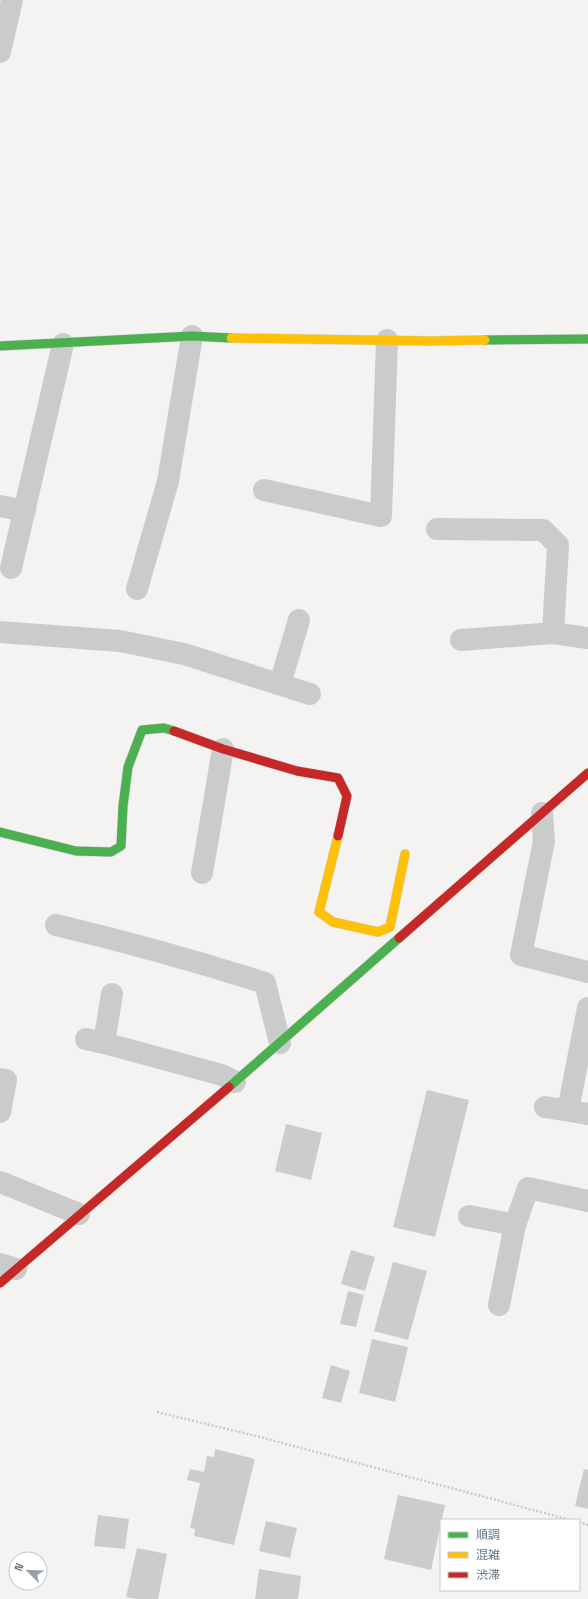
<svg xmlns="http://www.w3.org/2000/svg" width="588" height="1599" font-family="'Space Grotesk','Noto Sans JP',sans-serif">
  <rect width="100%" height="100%" fill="#f4f3f1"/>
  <g fill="#cbcccc">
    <path d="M427 1090 469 1100 435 1237 393 1227Z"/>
    <path d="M286 1124 322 1133 311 1180 275 1171Z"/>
    <path d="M351 1250 375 1257 365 1291 341 1284Z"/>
    <path d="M393 1262 427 1271 408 1340 374 1331Z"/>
    <path d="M348 1291 364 1295 356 1327 340 1324Z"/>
    <path d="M372 1339 408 1347 395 1402 359 1393Z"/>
    <path d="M331 1365 350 1371 341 1403 322 1398Z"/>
    <path d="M215 1449 255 1459 234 1545 194 1536 195 1529 190 1528 200 1483 187 1480 190 1469 204 1472 207 1456 214 1457Z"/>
    <path d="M584 1469 588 1470V1509L575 1506Z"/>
    <path d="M398 1495 445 1505 431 1570 384 1559Z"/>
    <path d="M98 1515 129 1519 125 1549 94 1546Z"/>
    <path d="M266 1521 297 1528 290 1558 259 1551Z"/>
    <path d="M137 1548 167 1554 158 1599H136L126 1597Z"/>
    <path d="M259 1569 301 1576 298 1599H255Z"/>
  </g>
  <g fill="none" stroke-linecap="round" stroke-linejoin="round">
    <g stroke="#d0d1d1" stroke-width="10">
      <g id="fast">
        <path d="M485 340 588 339"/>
        <path d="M0 346 192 336 231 338"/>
        <path d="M0 832 76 851 111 852 121 846 123 806 128 767 142 730 164 728 174 731"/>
        <path d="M229 1087 399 938"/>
      </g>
    </g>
    <g stroke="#d0d1d1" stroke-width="10">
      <g id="slow">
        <path d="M231 338 430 341 485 340"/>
        <path d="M338 836 319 912 333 922 378 932 390 927 405 854"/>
      </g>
    </g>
    <g stroke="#d0d1d1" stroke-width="10">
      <g id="jam">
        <path d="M174 731 223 749 297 771 338 778 347 796 338 836"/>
        <path d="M399 938 588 773"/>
        <path d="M0 1283 229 1087"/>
      </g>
    </g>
    <g stroke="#c9c9c9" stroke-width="2.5" stroke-dasharray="2 2" stroke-linecap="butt">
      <path d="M157 1412 260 1437 571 1520"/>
      <path d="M579 1522 588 1525"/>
    </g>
    <g stroke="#cacccc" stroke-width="22">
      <path d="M0 52 12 0"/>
      <path d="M264 490 381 516 387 340"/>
      <path d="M0 506 25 511"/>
      <path d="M437 529 543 530 558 545 553 633"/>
      <path d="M11 568 63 344"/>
      <path d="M137 589 168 481 192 336"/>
      <path d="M0 632 120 641 184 654 310 694"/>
      <path d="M461 640 553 633 588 638"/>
      <path d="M280 684 299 620"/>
      <path d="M542 813 544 841 521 955 588 972"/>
      <path d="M202 873 223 749"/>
      <path d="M56 925C127 942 196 961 265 983L280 1043"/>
      <path d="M86 1039 104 1043 222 1075 235 1082"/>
      <path d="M104 1043 112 994"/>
      <path d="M0 1079 6 1080 0 1112"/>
      <path d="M545 1107 588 1114"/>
      <path d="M568 1110 588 1008"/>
      <path d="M0 1182 79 1214"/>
      <path d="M469 1216 515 1225"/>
      <path d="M0 1264 16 1269"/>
      <path d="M499 1305 515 1225 528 1188 588 1201"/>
    </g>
    <use href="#fast" stroke="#4caf50" stroke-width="9"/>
    <use href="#slow" stroke="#ffc107" stroke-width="9"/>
    <use href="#jam" stroke="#c62828" stroke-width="9"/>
  </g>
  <rect x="440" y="1519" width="140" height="72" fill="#ffffff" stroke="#c1c9cd"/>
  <rect x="448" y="1532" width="20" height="6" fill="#4caf50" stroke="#c1c9cd"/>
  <text x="476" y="1539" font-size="12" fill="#637882">順調</text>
  <rect x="448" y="1552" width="20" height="6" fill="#ffc107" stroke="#c1c9cd"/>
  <text x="476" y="1559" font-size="12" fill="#637882">混雑</text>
  <rect x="448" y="1572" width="20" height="6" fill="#c62828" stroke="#c1c9cd"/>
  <text x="476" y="1579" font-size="12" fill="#637882">渋滞</text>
  <g transform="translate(28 1571) rotate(293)"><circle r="19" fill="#ffffff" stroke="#c1c9cd"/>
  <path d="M0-3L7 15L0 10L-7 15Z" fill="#96a3a9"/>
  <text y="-6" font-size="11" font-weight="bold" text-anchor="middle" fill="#637882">N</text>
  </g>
</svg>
